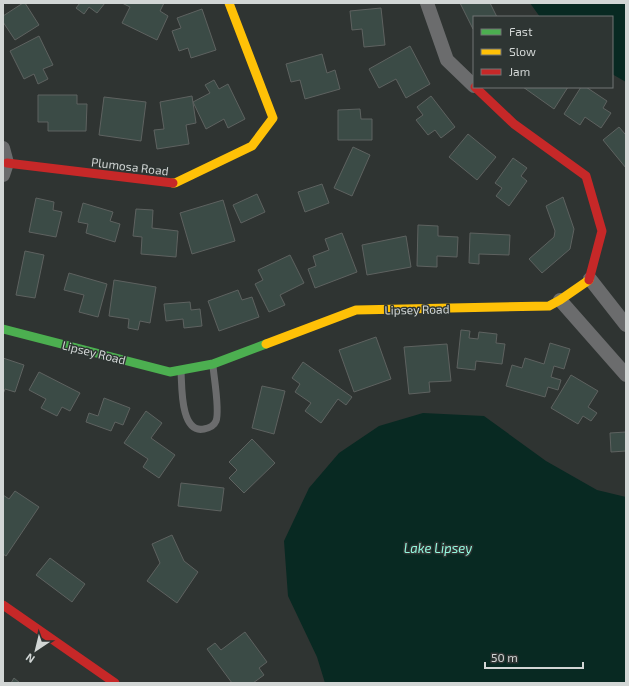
<svg xmlns="http://www.w3.org/2000/svg" width="629" height="686" font-family="'Exo 2',sans-serif">
  <rect width="100%" height="100%" fill="#2f3432"/>
  <g fill="#082922">
    <path d="M530 3H626V82L612 74V17H540Z"/>
    <path d="M423 413 484 416 546 461 597 490 626 497V683H325L317 657 288 596 284 541 309 488 339 453 379 426Z"/>
  </g>
  <g fill="#3b4b46" stroke="#5e6260">
    <path d="M23 3H25L39 25 15 40 3 22V16Z"/>
    <path d="M80 3H105L97 13 89 7 84 14 76 8Z"/>
    <path d="M122 3H164L160 11 168 16 157 40 122 23 130 7Z"/>
    <path d="M460 3H490L497 17H474V28L473 29Z"/>
    <path d="M381 8 385 45 364 47 362 29 352 30 350 11Z"/>
    <path d="M202 9 216 50 191 58 188 48 179 51 172 31 181 28 177 18Z"/>
    <path d="M39 36 53 65 43 69 48 79 38 84 34 74 24 79 10 51Z"/>
    <path d="M410 46 430 84 406 98 396 79 379 88 369 69Z"/>
    <path d="M322 54 327 73 335 70 340 89 305 99 300 80 291 82 286 64Z"/>
    <path d="M214 80 219 89 228 84 245 119 228 128 224 119 206 129 193 102 210 93 205 85Z"/>
    <path d="M523 87H568L554 109Z"/>
    <path d="M581 87H586L607 101 603 108 611 113 601 128 585 117 580 125 564 114Z"/>
    <path d="M38 95H77V104H87L86 131H48V122H38Z"/>
    <path d="M192 96 196 123 186 125 189 144 157 149 154 130 164 129 160 102Z"/>
    <path d="M431 96 455 127 441 138 435 130 428 135 416 120 423 115 417 107Z"/>
    <path d="M104 97 146 102 141 141 99 135Z"/>
    <path d="M360 109 361 119H372V140H338V110Z"/>
    <path d="M619 127 625 134 626 133V168L603 140Z"/>
    <path d="M468 134 496 157 477 180 449 157Z"/>
    <path d="M353 147 370 155 352 196 334 188Z"/>
    <path d="M513 158 527 168 521 176 527 181 509 206 496 196 502 188 495 183Z"/>
    <path d="M322 184 329 203 305 212 298 192Z"/>
    <path d="M257 194 265 212 241 223 233 205Z"/>
    <path d="M563 197 574 229 570 249 542 273 529 259 554 237 555 231 546 206Z"/>
    <path d="M36 198 54 202 53 210 62 212 56 237 29 232Z"/>
    <path d="M223 200 235 241 192 254 180 213Z"/>
    <path d="M83 203 113 212 110 221 120 224 115 242 86 233 88 224 78 222Z"/>
    <path d="M136 209 153 210 152 228 178 231 176 257 141 254 142 237 133 236Z"/>
    <path d="M418 225 438 226V236L458 237 457 257 437 256V267L417 266Z"/>
    <path d="M342 233 357 272 315 288 308 269 316 266 313 256 329 250 325 239Z"/>
    <path d="M470 233 510 235 509 255 479 254V264L469 263Z"/>
    <path d="M406 236 411 267 367 275 362 245Z"/>
    <path d="M25 251 44 255 35 298 16 295Z"/>
    <path d="M290 255 304 283 280 295 285 305 269 312 255 284 263 280 258 270Z"/>
    <path d="M69 273 107 284 98 317 79 312 84 295 64 290Z"/>
    <path d="M114 280 156 287 150 323 140 321 138 330 128 328 129 319 109 316Z"/>
    <path d="M238 290 242 300 252 297 259 317 219 331 208 301Z"/>
    <path d="M190 302 191 310 200 309 202 326 184 328 183 319 166 321 164 304Z"/>
    <path d="M461 330 470 331 469 338 478 339 479 332 497 334 496 343 505 344 502 364 476 361 475 370 457 368Z"/>
    <path d="M376 337 391 379 354 392 339 350Z"/>
    <path d="M550 343 570 349 564 369 554 366 551 377 561 380 558 390 548 387 545 397 506 386 512 365 522 368 525 358 544 364Z"/>
    <path d="M447 344 451 381 429 382 430 392 409 394 404 347Z"/>
    <path d="M3 358 24 365 15 392 5 389 3 394Z"/>
    <path d="M303 362 352 397 346 405 338 399 321 423 305 411 311 403 295 392 300 384 292 378Z"/>
    <path d="M39 372 80 393 70 411 62 407 57 416 41 408 46 399 29 390Z"/>
    <path d="M571 375 598 391 588 407 597 413 591 421 583 416 578 424 551 408Z"/>
    <path d="M262 386 285 391 274 434 252 428Z"/>
    <path d="M104 398 130 408 123 425 115 422 111 431 86 422 89 413 98 416Z"/>
    <path d="M146 411 162 423 151 438 175 455 159 478 143 467 148 459 124 443Z"/>
    <path d="M626 432V451L611 452 610 433Z"/>
    <path d="M252 439 275 463 244 493 229 478 237 470 229 462Z"/>
    <path d="M181 483 224 488 221 511 178 506Z"/>
    <path d="M15 491 39 507 6 556 3 554V495L9 499Z"/>
    <path d="M172 535 184 561 198 572 177 603 147 581 160 563 152 544Z"/>
    <path d="M50 558 85 584 72 602 36 575Z"/>
    <path d="M245 632 267 662 259 668 264 675 253 683H232L207 649 215 643 221 650Z"/>
    <path d="M14 678 20 683H11Z"/>
  </g>
  <g fill="none" stroke-linecap="round" stroke-linejoin="round">
    <path stroke="#6b6c6d" stroke-width="7" d="M181 371C182 385 180 434 204 429 209 428 214 426 216 421 220 411 214 378 213 366"/>
    <g stroke="#6b6c6d" stroke-width="14">
      <path d="M427 3 447 60 474 86"/>
      <path d="M3 148 7 163 3 175"/>
      <path d="M590 279 626 325"/>
      <path d="M560 300 626 375"/>
    </g>
    <path stroke="#4caf50" stroke-width="9" d="M3 329 170 372 213 364 266 344"/>
    <g stroke="#ffc107" stroke-width="9">
      <path d="M173 183H175L252 146 273 118 229 3"/>
      <path d="M266 344 356 310 549 306 560 300 589 280"/>
    </g>
    <g stroke="#c62828" stroke-width="9">
      <path d="M475 87 514 124 586 176 602 231 589 280"/>
      <path d="M7 163 173 183"/>
      <path d="M3 605 115 683"/>
    </g>
  </g>
  <g text-anchor="middle" dominant-baseline="central" stroke-width="3" stroke-linejoin="round" paint-order="stroke">
    <g font-size="12" fill="#d2d6d5" stroke="#2e3533">
      <text transform="translate(130 166) rotate(7)">Plumosa Road</text>
      <text transform="translate(417 309) rotate(-1)">Lipsey Road</text>
      <text transform="translate(94 352) rotate(14)">Lipsey Road</text>
    </g>
    <g font-size="13" font-style="italic" fill="#93f8de" stroke="#2e3533">
      <text x="438" y="548">Lake Lipsey</text>
    </g>
  </g>
  <rect width="629" height="686" fill="none" stroke="#d2d6d5" stroke-width="8"/>
  <rect x="473" y="16" width="140" height="72" fill="#2e3533" stroke="#707574"/>
  <rect x="481" y="29" width="20" height="6" fill="#4caf50" stroke="#707574"/>
  <text x="509" y="36" font-size="12" fill="#d2d6d5">Fast</text>
  <rect x="481" y="49" width="20" height="6" fill="#ffc107" stroke="#707574"/>
  <text x="509" y="56" font-size="12" fill="#d2d6d5">Slow</text>
  <rect x="481" y="69" width="20" height="6" fill="#c62828" stroke="#707574"/>
  <text x="509" y="76" font-size="12" fill="#d2d6d5">Jam</text>
  <g transform="translate(36 650) rotate(215)" stroke="#2e3533" stroke-width="3" paint-order="stroke">
  <path d="M0-3L7 15L0 10L-7 15Z" fill="#d2d6d5"/>
  <text y="-6" font-size="11" font-weight="bold" text-anchor="middle" fill="#d2d6d5">N</text>
  </g>
  <path d="M485 662v6h98v-6" fill="none" stroke="#d2d6d5" stroke-width="2"/>
  <text x="491" y="662" font-size="12" fill="#d2d6d5" stroke="#2e3533" stroke-width="3" paint-order="stroke">50 m</text>
</svg>
